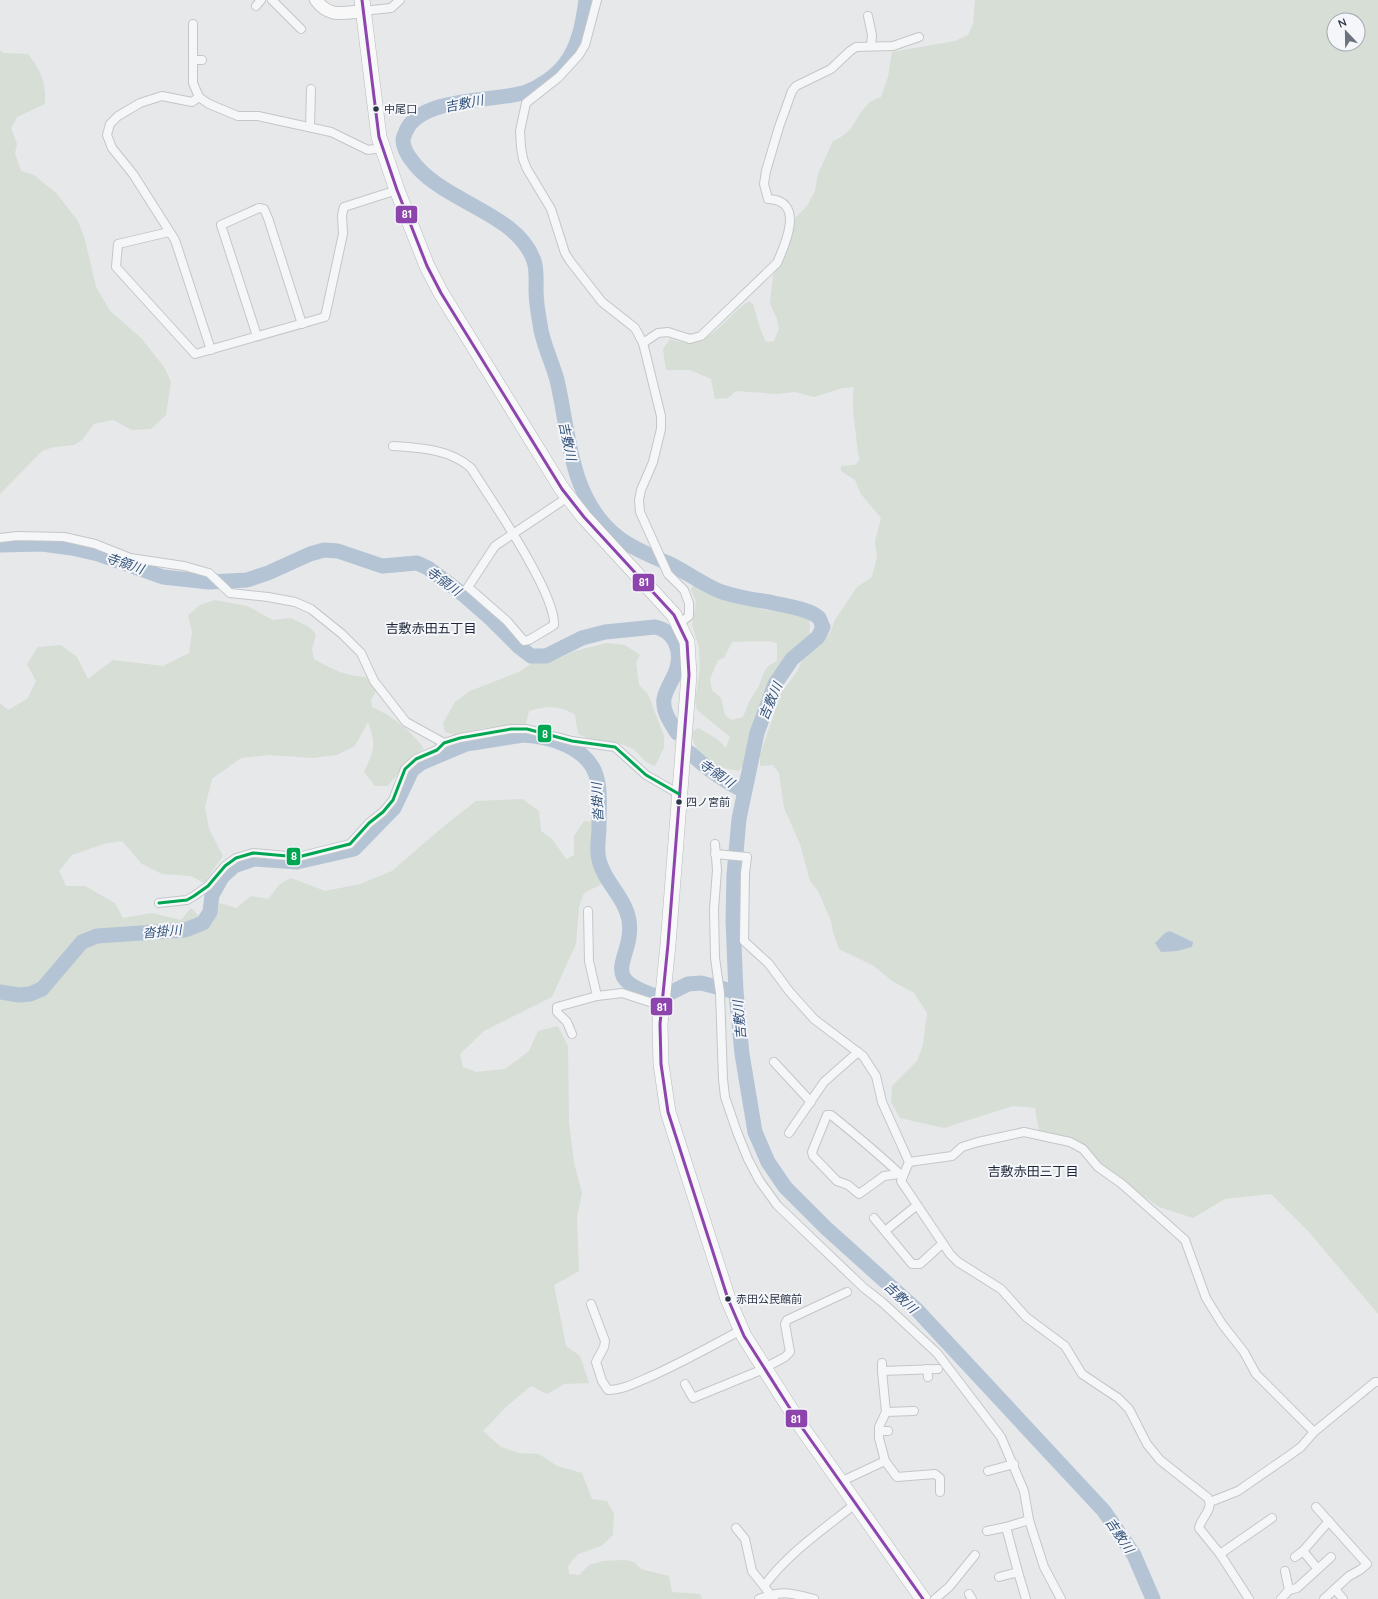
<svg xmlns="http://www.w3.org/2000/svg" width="1378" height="1599" font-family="Quicksand,'Noto Sans JP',sans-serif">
  <rect width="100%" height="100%" fill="#e6e8ea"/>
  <g fill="#d6ded6" fill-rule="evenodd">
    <path d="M975 0H1378V1314L1309 1232 1271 1194 1225 1199 1193 1218 1159 1207 1102 1166 1085 1147 1039 1132 1035 1108 1013 1106 944 1128 900 1118 891 1102 892 1086 917 1061 923 1045 927 1013 914 993 892 981 874 966 839 949 833 932 831 921 818 891 810 881 800 844 784 808 779 773 773 765 760 766V755L781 693 798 670 803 658 830 633 835 620 857 587 872 577 877 557 875 541 881 518 861 494 855 480 841 471V466L855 465 860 460C857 451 857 444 856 435 854 417 851 406 854 387L843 388 814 397 795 392 776 394 736 391 728 398 715 399 711 379 690 370H666L663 349 670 339C677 341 686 344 692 343 716 338 729 314 749 301L753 304 761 331 766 342 774 341 779 329 777 319 770 304 773 275 784 258 791 230 796 217 807 206 815 191 818 174 833 141C856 131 853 120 867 105 870 101 876 99 881 97L888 77 892 52 955 41 968 35 973 24ZM1334 20H1358V44H1334Z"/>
    <path d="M0 51 4 53 28 54C41 70 46 83 45 104L17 117 11 128 17 144 15 153 21 171 34 175 57 194 78 221 85 240 96 287 110 311 141 338 164 367 171 382 166 415 151 429 132 430 113 420 94 424 82 440 74 445 54 447 42 451 0 494Z"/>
    <path d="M694 583 713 592 765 610 792 612 809 618 810 627 809 638C780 658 766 689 756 722 753 733 754 746 750 756 747 761 742 766 739 771 713 767 697 761 691 733L698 728 717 739 726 748 730 737 697 710 695 701 700 668 699 648 692 625 696 601 691 590ZM767 641 777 643V661L768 666 763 674 759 686 750 700 743 717 731 720 725 715 721 698 712 690 710 679 718 660 724 658 732 642Z"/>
    <path d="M215 600 247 606 273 620 291 618 309 627 316 634 312 649 314 659C331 669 346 676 366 677L376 691 371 700 372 707C391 715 413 732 424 749L410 758 388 786H375L364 772C374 750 377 746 368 722L355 746 337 755 312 758 270 755 241 758 212 779 205 807 209 829 223 856 204 883 191 876 162 874 142 864 122 841 104 844 72 855 59 871 66 886H85L115 903 123 918 152 913 181 920 191 908 202 919 211 921 220 903 236 908 251 896 268 899 280 884 291 878 325 891 360 884 392 871 444 826 476 801 522 799 539 811 541 831 552 839 566 859 574 855V836L584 821 594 822V864L604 883 584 893 579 907 576 944 552 997 484 1031 460 1054 463 1067 476 1072 505 1069 529 1051 538 1031 558 1026 568 1046 569 1122 574 1163 582 1193 577 1217 579 1271 554 1285 566 1346 580 1356 589 1383 565 1384 547 1394 531 1386 507 1406 483 1431 501 1447 519 1453 539 1454 557 1466 582 1473 592 1499 607 1501 614 1514 613 1535 601 1546 578 1554 568 1566 569 1574 579 1575 589 1565 603 1561 625 1560 634 1562 641 1569 669 1576 672 1592 700 1594 702 1599H0V703L8 710 27 699 36 681 27 664 38 647 61 645 77 657 88 679 113 660 163 666 189 653 192 632 188 615 200 605Z"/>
    <path d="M607 643 625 645 640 655 636 662 639 685 648 694 664 736V748L655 766C642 762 642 755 633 749 616 739 595 743 578 734L575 715C560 705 546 706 529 711L526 724 483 728 455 735 445 732 443 723 455 702 470 691 519 672 532 663 560 658 575 651Z"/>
  </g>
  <path fill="#b4c4d5" d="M1170 931 1193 942 1192 947 1177 951 1161 952 1155 943 1165 933Z"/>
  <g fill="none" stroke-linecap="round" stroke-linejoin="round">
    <g stroke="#b4c4d5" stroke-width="15">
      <path d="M586 0C583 22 579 46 565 64 556 76 540 87 526 92 497 102 421 96 406 131 405 134 403 137 403 140 403 146 407 154 410 158 440 203 517 211 534 261 537 270 536 281 536 290 536 302 538 313 540 324 542 343 552 361 557 380 570 435 569 500 619 538 635 550 652 556 670 564 686 572 701 583 717 590 733 597 752 599 769 602 781 605 811 609 819 618 821 621 821 624 823 627L818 637 792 659 775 684 757 733 739 819 734 875 733 921 736 992 742 1054 755 1132 768 1162 785 1187 826 1228 917 1310 1104 1511 1134 1555 1153 1599"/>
      <path d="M0 545 42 544 72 548 98 554 163 577 209 582 247 580 268 573 310 554 324 550 338 551 382 566 417 563 428 568 465 596 488 616 518 646 531 656H546L582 638 605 632 655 627C674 631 682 649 677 668 674 679 666 688 664 699 662 711 671 723 677 733"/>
      <path d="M690 753C707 769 724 781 744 791"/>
      <path d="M0 992 19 995 30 994 42 989 82 942 97 936 185 930 203 923 210 912 212 895 222 877 234 866 254 859 297 862 354 849 394 808 412 770 421 763 466 744 523 735C549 736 587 747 596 775 601 791 599 810 599 827 599 838 596 849 599 860 604 882 625 897 629 920 635 960 595 976 656 996"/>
      <path d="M670 993 688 984 701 983 736 992"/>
    </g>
    <g stroke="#c4c6c8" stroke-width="10">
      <g id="street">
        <path d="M272 0 301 29"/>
        <path d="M597 0 585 45 579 55 559 77 526 103 520 131 521 147 523 159 527 169 551 209 565 253 570 261 602 302 635 328 643 343 661 416V429L653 462 641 490 639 500 640 512 668 574 684 590 689 603V616L679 624"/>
        <path d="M256 6 261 0"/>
        <path d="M363 11 391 8 400 0"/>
        <path d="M868 16 872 35 871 46"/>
        <path d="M193 24V83L199 97"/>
        <path d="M193 60H202"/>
        <path d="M310 127 311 89"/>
        <path d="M169 232 118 244 116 267 195 354 325 317 343 234 342 215 344 207 397 190"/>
        <path d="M257 336 221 225 259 208 264 209 268 218 302 324"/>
        <path d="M643 343 658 333 668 332 690 339 701 336 777 263C786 243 805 200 768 199L764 184 766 171 779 127 792 91 796 86 831 69 850 51 856 47 893 46 919 37"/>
        <path d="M211 350 175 240 133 174 112 148 107 135 110 124 118 116 140 103 162 96 192 102 199 97 209 104 238 116H258L331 132 368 150 382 148"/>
        <path d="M393 446C420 448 450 449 471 468 490 498 556 593 554 625L529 640 524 641 507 621 468 587 495 546 568 497"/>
        <path d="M0 538 17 536 64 537 95 544 130 558 184 566 209 573 230 593 268 597 295 602 311 609 342 634 361 653 374 681 406 722 444 743"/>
        <path d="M715 844 717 870 714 909 715 958 720 993 723 1079 725 1097 737 1132 748 1159 759 1180 777 1205 864 1288 882 1302 937 1353 1001 1437 1024 1491 1029 1520 1044 1567 1061 1599"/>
        <path d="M715 854 747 857 745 873 744 941 769 964 789 991 814 1019 863 1056 876 1076 882 1102 909 1162 901 1181 950 1254 958 1262 1001 1289 1026 1317 1065 1346 1082 1374 1118 1398 1129 1409 1147 1444 1160 1460 1208 1498C1214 1510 1201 1517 1199 1528L1220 1554 1249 1599"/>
        <path d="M159 903 187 900 194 896 208 886 225 866 236 858 253 853 298 857 350 844 369 823 383 812 393 800 405 769 416 759 437 750 444 743 460 738 511 729H527L572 741 615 747 646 775 679 794"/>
        <path d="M588 911 589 961 597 996 622 993 662 1006"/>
        <path d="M572 1034 567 1022 557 1012V1007L597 996"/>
        <path d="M774 1062 811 1102"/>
        <path d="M789 1133 824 1082 858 1052"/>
        <path d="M909 1162 952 1156 962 1147 978 1142 1024 1132 1070 1142 1083 1149 1098 1167 1122 1184 1185 1240 1206 1298 1222 1324 1244 1352 1256 1374 1314 1432"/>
        <path d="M899 1174 884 1176 859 1194 848 1185 837 1181 813 1156 812 1152 827 1115H831C856 1135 880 1155 903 1177"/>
        <path d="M874 1218 912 1264H920L942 1244"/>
        <path d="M885 1231 916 1206"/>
        <path d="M591 1304 605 1341 604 1347 596 1362 602 1381 608 1390C624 1390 639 1381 654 1375 684 1361 712 1346 741 1330"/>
        <path d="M927 1369 928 1377"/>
        <path d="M882 1371V1363"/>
        <path d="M685 1384 693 1398 759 1371 785 1357 790 1352 785 1324 787 1320 847 1292"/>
        <path d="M886 1412 914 1411"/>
        <path d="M879 1431H888"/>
        <path d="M885 1461 879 1438V1427L886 1412 882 1371 938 1369"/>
        <path d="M988 1471 1014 1464"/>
        <path d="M840 1482 885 1461 897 1477 935 1474 940 1478V1492"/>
        <path d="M1210 1502 1238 1491 1290 1455 1301 1447 1314 1432 1375 1382H1378"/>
        <path d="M1316 1507 1367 1564 1360 1570 1349 1576 1324 1599"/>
        <path d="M1006 1527 1029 1520"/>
        <path d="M736 1528 745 1539 752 1571 774 1599"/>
        <path d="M987 1531 1006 1527 1018 1572"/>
        <path d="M1220 1554 1272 1518"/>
        <path d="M1295 1557 1303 1551"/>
        <path d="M1317 1568 1303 1551 1329 1521"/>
        <path d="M999 1577 1018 1572 1026 1599"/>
        <path d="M764 1586C788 1553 824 1529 855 1504"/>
        <path d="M1335 1589 1343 1599"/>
        <path d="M1289 1590 1297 1588 1331 1557"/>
        <path d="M969 1594 972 1599"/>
        <path d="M759 1599C783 1590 790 1593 814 1599"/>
        <path d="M935 1599 949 1587 975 1555"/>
        <path d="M1281 1599 1289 1590 1285 1571"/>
      </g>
    </g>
    <g stroke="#c4c6c8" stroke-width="14">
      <path id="secondary" d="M316 0C329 18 343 13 363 11"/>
    </g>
    <g stroke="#b8bbbf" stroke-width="16">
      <path id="highway" d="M362 0 379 137 397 190 427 266 441 293 562 489 584 517 674 615 687 642 689 675 668 944 660 1024 661 1064 668 1112 728 1299 744 1336 803 1429 923 1599"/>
    </g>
    <use href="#street" stroke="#f5f6f7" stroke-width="8"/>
    <use href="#secondary" stroke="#f8f8f8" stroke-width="12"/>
    <use href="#highway" stroke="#f8f8f8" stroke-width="15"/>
    <g stroke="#f4f6f9" stroke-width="6">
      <path id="bus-1" d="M362 0 379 137 397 190 427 266 441 293 562 489 584 517 674 615 687 642 689 675 668 944 660 1024 661 1064 668 1112 728 1299 744 1336 803 1429 923 1599"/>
    </g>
    <g stroke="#f4f6f9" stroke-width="6">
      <path id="bus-2" d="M159 903 187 900 194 896 208 886 225 866 236 858 253 853 298 857 350 844 369 823 383 812 393 800 405 769 416 759 437 750 444 743 460 738 511 729H527L572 741 615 747 646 775 679 794"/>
    </g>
    <use href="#bus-1" stroke="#8e44ad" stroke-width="3"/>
    <use href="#bus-2" stroke="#00a651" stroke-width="3"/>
  </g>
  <g fill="#2b3445" stroke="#f4f6f9" stroke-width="1.5">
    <circle cx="376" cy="109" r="3.5"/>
    <circle cx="679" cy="802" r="3.5"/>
    <circle cx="728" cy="1299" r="3.5"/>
  </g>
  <g text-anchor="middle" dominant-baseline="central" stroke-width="4" stroke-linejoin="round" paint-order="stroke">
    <g font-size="11" fill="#2b3445" stroke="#f4f6f9" text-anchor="start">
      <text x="384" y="109">中尾口</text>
      <text x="686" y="802">四ノ宮前</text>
      <text x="736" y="1299">赤田公民館前</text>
    </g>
    <g font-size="13" font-style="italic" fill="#34527a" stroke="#f4f6f9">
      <text transform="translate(464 103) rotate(-11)">吉敷川</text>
      <text transform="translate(568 441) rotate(78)">吉敷川</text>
      <text transform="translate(125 563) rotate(19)">寺領川</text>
      <text transform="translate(444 581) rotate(36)">寺領川</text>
      <text transform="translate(770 701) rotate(-67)">吉敷川</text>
      <text transform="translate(717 773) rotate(34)">寺領川</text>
      <text transform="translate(597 802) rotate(-93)">沓掛川</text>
      <text transform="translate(162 931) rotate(-5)">沓掛川</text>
      <text transform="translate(739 1020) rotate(-95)">吉敷川</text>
      <text transform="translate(901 1297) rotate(43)">吉敷川</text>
      <text transform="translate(1120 1535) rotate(56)">吉敷川</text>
    </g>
    <g font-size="13" fill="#1d2536" stroke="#f4f6f9">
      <text x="431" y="628">吉敷赤田五丁目</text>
      <text x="1033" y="1171">吉敷赤田三丁目</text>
    </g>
  </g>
  <g stroke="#f4f6f9" stroke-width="1.5">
    <rect x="395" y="205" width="23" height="19" rx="4" fill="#8e44ad"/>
    <rect x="632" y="573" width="23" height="19" rx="4" fill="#8e44ad"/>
    <rect x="537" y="724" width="15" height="19" rx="4" fill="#00a651"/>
    <rect x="286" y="847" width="15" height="19" rx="4" fill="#00a651"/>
    <rect x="650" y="997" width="23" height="19" rx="4" fill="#8e44ad"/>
    <rect x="785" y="1409" width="23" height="19" rx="4" fill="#8e44ad"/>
  </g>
  <g font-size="11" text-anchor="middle" font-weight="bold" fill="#fff">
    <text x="407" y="218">81</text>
    <text x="644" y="586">81</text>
    <text x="545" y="738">8</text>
    <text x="294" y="860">8</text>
    <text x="662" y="1011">81</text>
    <text x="796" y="1423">81</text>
  </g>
  <g transform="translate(1346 32) rotate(338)"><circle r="19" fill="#f4f6f9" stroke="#a4a8b1"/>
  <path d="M0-3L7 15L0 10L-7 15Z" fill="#6c737f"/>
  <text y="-6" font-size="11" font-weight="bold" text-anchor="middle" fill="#2b3445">N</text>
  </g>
</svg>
